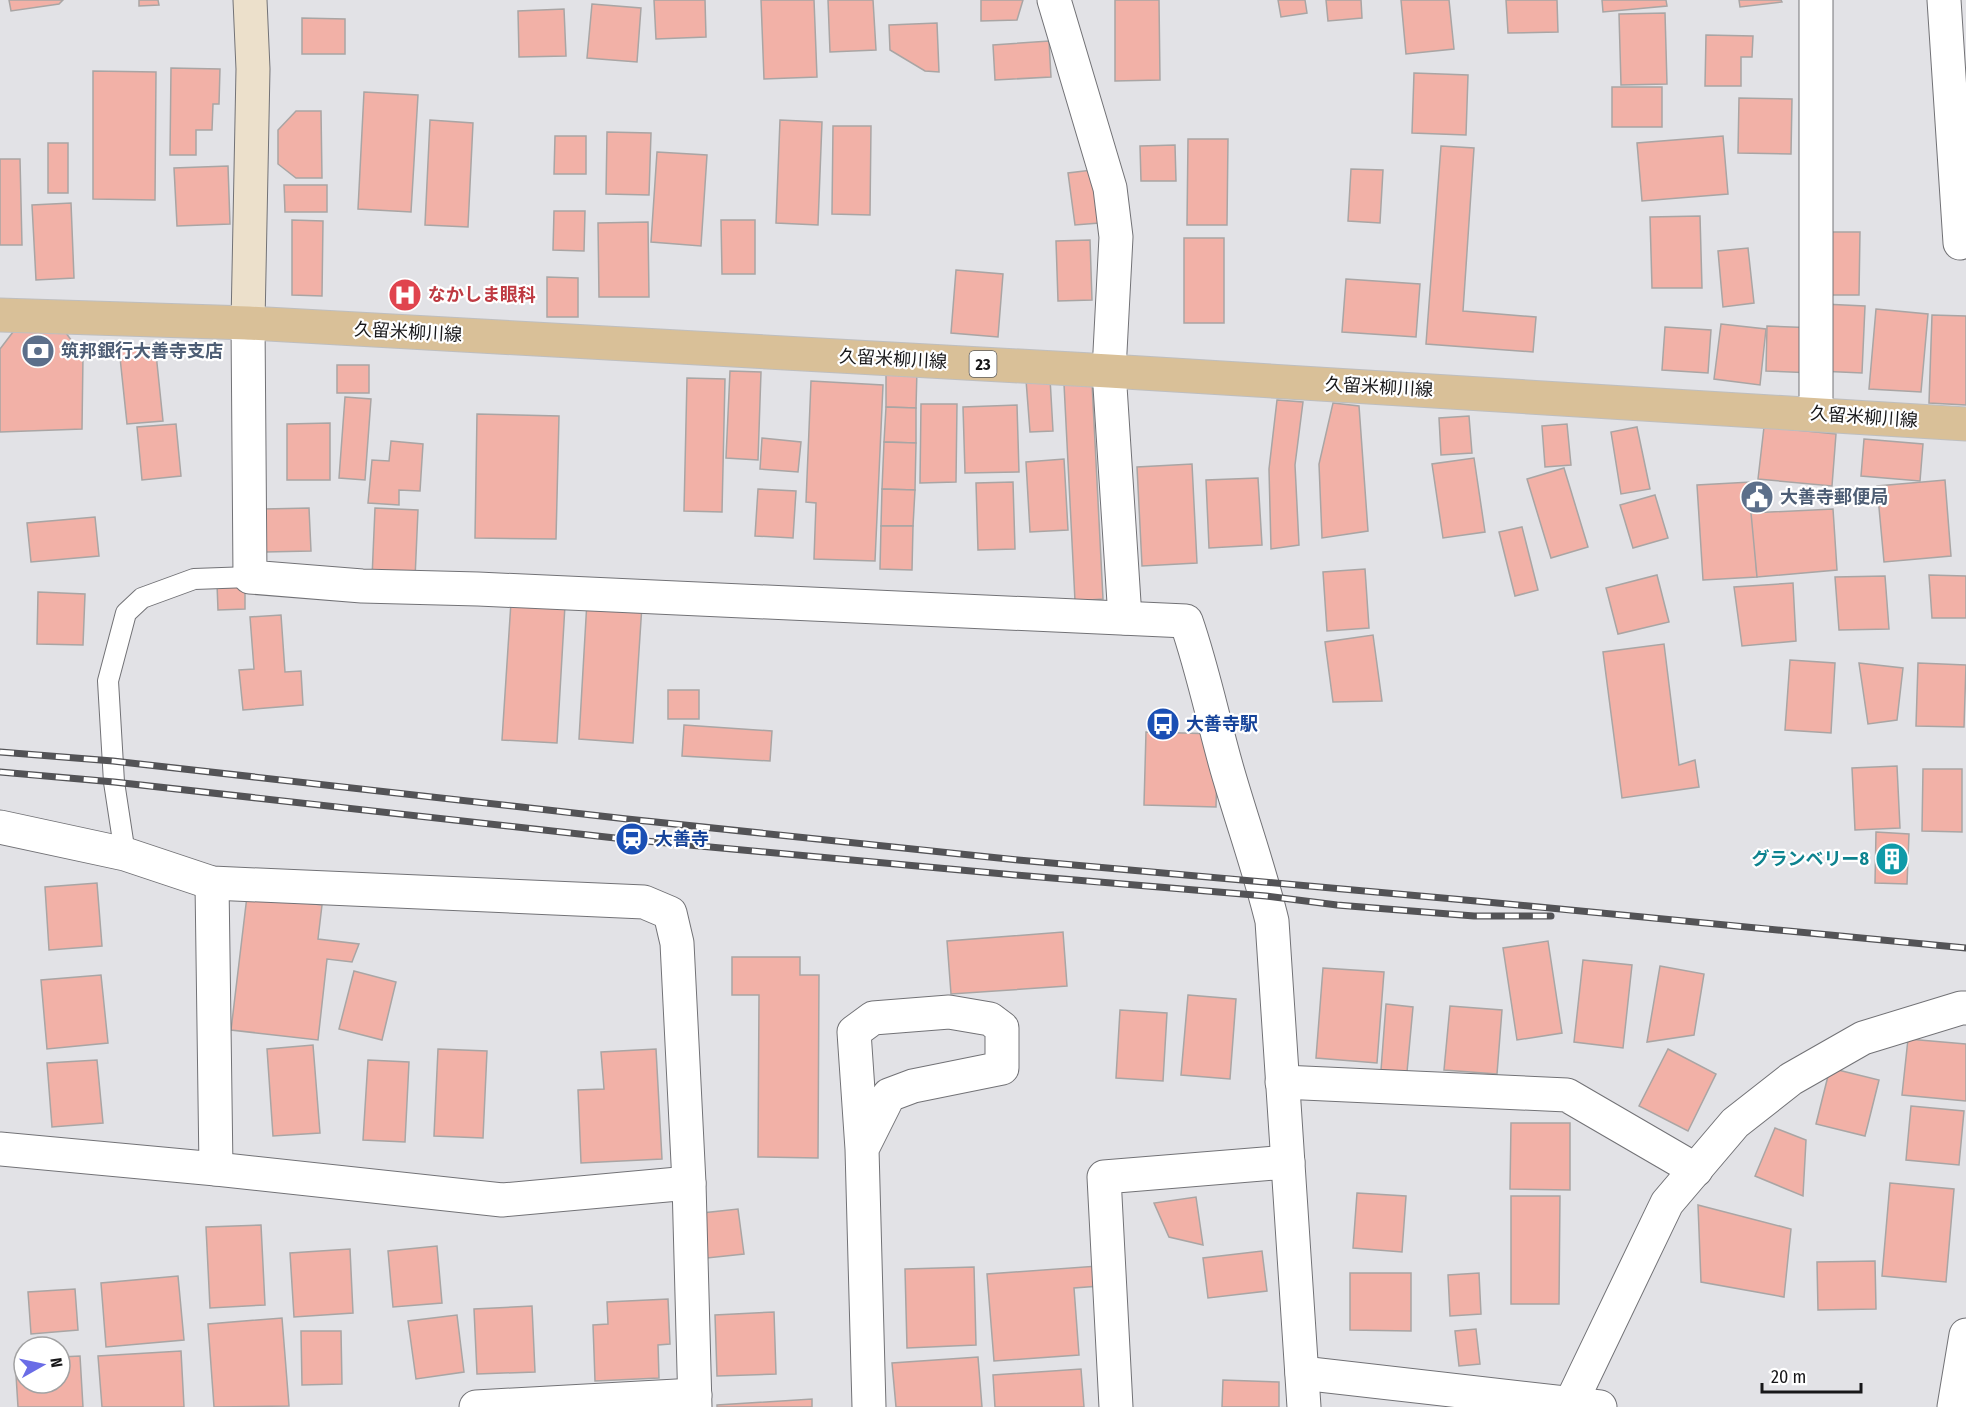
<svg xmlns="http://www.w3.org/2000/svg" width="1966" height="1407" font-family="'Fira Sans Condensed','Noto Sans JP',sans-serif">
  <rect width="100%" height="100%" fill="#e2e2e6"/>
  <g fill="#f2b1a7" stroke="#a9a5a4" stroke-width="1.5">
    <path d="M9 0H63L59 4 11 11Z"/>
    <path d="M139 0H158L159 5 139 6Z"/>
    <path d="M654 0H705L706 37 656 39Z"/>
    <path d="M761 0H814L817 77 764 79Z"/>
    <path d="M828 0H873L876 50 830 52Z"/>
    <path d="M981 0H1023L1017 20 981 21Z"/>
    <path d="M1115 0H1159L1160 80 1115 81Z"/>
    <path d="M1278 0H1305L1307 13 1281 17Z"/>
    <path d="M1326 0H1361L1362 18 1328 21Z"/>
    <path d="M1401 0H1449L1454 49 1406 54Z"/>
    <path d="M1506 0H1557L1558 32 1508 33Z"/>
    <path d="M1602 0H1666L1667 6 1603 12Z"/>
    <path d="M1739 0H1781L1782 2 1740 7Z"/>
    <path d="M592 4 641 8 637 62 587 58Z"/>
    <path d="M564 9 566 56 519 57 518 11Z"/>
    <path d="M1665 13 1667 84 1621 85 1619 14Z"/>
    <path d="M302 18 345 19V54H302Z"/>
    <path d="M937 23 939 72 925 71 890 50 889 25Z"/>
    <path d="M1706 35 1753 36 1752 57H1741V86H1705Z"/>
    <path d="M1049 41 1051 77 995 80 993 45Z"/>
    <path d="M171 68 220 69 219 104H213L212 130H196V155H170Z"/>
    <path d="M93 71 156 72 155 200 93 199Z"/>
    <path d="M1414 73 1468 75 1466 135 1412 133Z"/>
    <rect x="1612" y="87" width="50" height="40"/>
    <path d="M364 92 418 95 411 212 358 209Z"/>
    <path d="M1739 98 1792 99 1791 154 1738 153Z"/>
    <path d="M296 111H321L322 178H296L278 164V130Z"/>
    <path d="M430 120 473 123 468 227 425 225Z"/>
    <path d="M780 120 822 122 818 225 776 223Z"/>
    <path d="M833 126H871L870 215 832 214Z"/>
    <path d="M607 132 651 133 649 195 606 194Z"/>
    <path d="M555 136H586V174H554Z"/>
    <path d="M1723 136 1728 194 1642 201 1637 143Z"/>
    <path d="M1188 139H1228L1227 225H1187Z"/>
    <rect x="48" y="143" width="20" height="50"/>
    <path d="M1175 145 1176 181H1141L1140 146Z"/>
    <path d="M1441 146 1474 148 1463 311 1536 317 1533 352 1426 344Z"/>
    <path d="M657 152 707 155 701 246 651 242Z"/>
    <path d="M0 159H20L22 245H0Z"/>
    <path d="M228 166 230 224 177 226 174 168Z"/>
    <path d="M1351 169 1383 170 1380 223 1348 221Z"/>
    <path d="M1092 170 1099 223 1075 225 1068 173Z"/>
    <path d="M284 185H327V212H285Z"/>
    <path d="M71 203 74 278 36 280 32 205Z"/>
    <path d="M554 211H585L584 251 553 250Z"/>
    <path d="M1700 216 1702 288H1652L1650 217Z"/>
    <path d="M292 220 323 221 322 296 292 295Z"/>
    <path d="M721 220H755V274H722Z"/>
    <path d="M648 222 649 297H599L598 223Z"/>
    <path d="M1824 232H1860L1859 295H1824Z"/>
    <rect x="1184" y="238" width="40" height="85"/>
    <path d="M1090 240 1092 300 1058 301 1056 241Z"/>
    <path d="M1748 248 1754 303 1723 307 1718 251Z"/>
    <path d="M956 270 1003 274 998 337 951 333Z"/>
    <path d="M547 277 578 278V317H547Z"/>
    <path d="M1346 279 1420 284 1416 337 1342 332Z"/>
    <path d="M1823 304 1865 306 1862 373 1819 371Z"/>
    <path d="M1876 309 1928 314 1921 392 1869 389Z"/>
    <path d="M1932 315 1966 316V405L1929 403Z"/>
    <path d="M1721 324 1766 329 1760 385 1714 379Z"/>
    <path d="M60 325 83 356 82 429 0 432V349L13 332 36 327Z"/>
    <path d="M1767 326 1816 328 1814 373 1766 371Z"/>
    <path d="M1665 327 1711 330 1708 373 1662 370Z"/>
    <path d="M155 344 163 421 127 424 119 348Z"/>
    <rect x="337" y="365" width="32" height="28"/>
    <path d="M886 367 917 369 916 408 886 407Z"/>
    <path d="M730 371 761 372 758 460 726 458Z"/>
    <path d="M687 378 725 379 722 512 684 511Z"/>
    <path d="M1050 378 1053 431 1030 432 1026 380Z"/>
    <path d="M811 381 883 385 875 561 814 559 816 503 806 502Z"/>
    <path d="M1092 383 1103 599 1075 601 1064 384Z"/>
    <path d="M345 397 371 399 365 480 339 478Z"/>
    <path d="M1277 400 1303 402 1295 465 1299 545 1271 549 1269 469Z"/>
    <path d="M1333 403 1359 406 1368 531 1322 538 1319 464Z"/>
    <path d="M921 404H957L956 482 920 483Z"/>
    <path d="M1017 405 1019 472 965 473 963 407Z"/>
    <path d="M886 407 916 408V443L884 442Z"/>
    <path d="M477 414 559 416 556 539 475 538Z"/>
    <path d="M1469 416 1472 453 1441 455 1439 418Z"/>
    <path d="M330 423V480H287V424Z"/>
    <path d="M176 424 181 476 142 480 137 427Z"/>
    <path d="M1567 424 1571 465 1545 467 1542 426Z"/>
    <path d="M1637 427 1650 489 1621 494 1611 432Z"/>
    <path d="M1764 427 1836 434 1832 486 1758 479Z"/>
    <path d="M762 438 801 442 798 472 760 469Z"/>
    <path d="M1864 439 1923 444 1920 481 1861 476Z"/>
    <path d="M391 441 423 444 420 491 399 490V505L368 503 372 460 389 461Z"/>
    <path d="M884 442 916 443 915 490 882 489Z"/>
    <path d="M1474 458 1485 532 1443 538 1432 464Z"/>
    <path d="M1064 459 1068 530 1030 532 1026 462Z"/>
    <path d="M1192 464 1197 563 1142 566 1137 467Z"/>
    <path d="M1564 468 1588 547 1551 558 1527 479Z"/>
    <path d="M1258 478 1262 545 1209 548 1206 480Z"/>
    <path d="M1945 480 1951 556 1884 562 1877 486Z"/>
    <path d="M1013 482 1015 549 978 550 976 483Z"/>
    <path d="M1751 482 1757 577 1703 580 1697 485Z"/>
    <path d="M758 489 796 491 793 538 755 536Z"/>
    <path d="M882 489 915 490 913 526H881Z"/>
    <path d="M1655 495 1668 538 1633 548 1620 505Z"/>
    <path d="M309 508 311 551 265 552 264 509Z"/>
    <path d="M375 508 418 510 415 579 372 578Z"/>
    <path d="M1833 509 1837 570 1757 577 1751 513Z"/>
    <path d="M95 517 99 556 31 562 27 523Z"/>
    <path d="M881 526H913L912 570 880 569Z"/>
    <path d="M1522 527 1538 590 1515 596 1499 532Z"/>
    <path d="M1365 569 1369 628 1327 631 1323 572Z"/>
    <path d="M1657 575 1669 622 1618 634 1606 588Z"/>
    <path d="M1929 575 1966 576V618H1932Z"/>
    <path d="M1885 576 1889 629 1839 630 1835 577Z"/>
    <path d="M245 583V609L218 610 217 584Z"/>
    <path d="M1793 583 1796 641 1742 646 1734 587Z"/>
    <path d="M38 592 85 594 83 645 37 644Z"/>
    <path d="M587 601 642 605 633 743 579 739Z"/>
    <path d="M511 602 565 605 557 743 502 740Z"/>
    <path d="M281 615 285 672 301 671 303 705 243 710 239 670 254 669 250 617Z"/>
    <path d="M1373 635 1382 701 1333 702 1325 642Z"/>
    <path d="M1664 644 1679 765 1695 760 1699 787 1622 798 1603 652Z"/>
    <path d="M1790 660 1835 663 1831 733 1785 730Z"/>
    <path d="M1859 663 1903 668 1897 720 1868 724Z"/>
    <path d="M1918 663 1966 665 1964 727 1916 726Z"/>
    <rect x="668" y="690" width="31" height="29"/>
    <path d="M684 725 772 731 770 761 682 756Z"/>
    <path d="M1146 732 1218 734 1216 807 1144 805Z"/>
    <path d="M1897 766 1900 828 1855 830 1852 768Z"/>
    <path d="M1923 769H1962V832L1922 831Z"/>
    <path d="M1876 832 1909 834 1907 884 1875 883Z"/>
    <path d="M97 883 102 946 49 950 45 887Z"/>
    <path d="M247 896 322 905 318 939 359 944 352 962 327 959 318 1040 231 1030Z"/>
    <path d="M1063 932 1067 986 951 994 947 941Z"/>
    <path d="M1548 941 1562 1033 1517 1040 1503 948Z"/>
    <path d="M732 957H800V975H819L818 1158 758 1157 759 995H732Z"/>
    <path d="M1583 960 1632 965 1623 1048 1574 1042Z"/>
    <path d="M1660 966 1704 974 1694 1035 1647 1042Z"/>
    <path d="M1323 968 1384 972 1377 1063 1316 1058Z"/>
    <path d="M354 971 396 982 382 1040 339 1029Z"/>
    <path d="M101 975 108 1043 47 1049 41 980Z"/>
    <path d="M1188 995 1236 999 1230 1079 1181 1075Z"/>
    <path d="M1386 1004 1413 1007 1407 1072 1381 1070Z"/>
    <path d="M1450 1006 1502 1010 1497 1074 1444 1070Z"/>
    <path d="M1120 1010 1167 1013 1163 1081 1116 1078Z"/>
    <path d="M1908 1039 1966 1044V1101L1902 1095Z"/>
    <path d="M313 1045 320 1133 273 1136 267 1049Z"/>
    <path d="M438 1049 487 1051 483 1138 434 1136Z"/>
    <path d="M656 1049 662 1159 581 1163 578 1090 604 1089 601 1052Z"/>
    <path d="M1668 1049 1716 1074 1688 1131 1639 1106Z"/>
    <path d="M97 1060 103 1123 52 1127 47 1063Z"/>
    <path d="M368 1060 409 1062 405 1142 363 1140Z"/>
    <path d="M1830 1068 1879 1080 1865 1136 1816 1124Z"/>
    <path d="M1911 1106 1964 1111 1959 1165 1906 1160Z"/>
    <path d="M1511 1123H1570V1190L1510 1189Z"/>
    <path d="M1775 1128 1806 1140 1803 1196 1755 1176Z"/>
    <path d="M1890 1183 1954 1189 1946 1282 1882 1276Z"/>
    <path d="M1357 1193 1406 1196 1402 1252 1353 1248Z"/>
    <path d="M1511 1196H1560L1559 1304H1511Z"/>
    <path d="M1196 1197 1203 1245 1169 1237 1154 1203Z"/>
    <path d="M1698 1205 1791 1229 1784 1297 1701 1282Z"/>
    <path d="M738 1209 744 1254 707 1258 702 1213Z"/>
    <path d="M261 1225 265 1305 210 1308 206 1227Z"/>
    <path d="M437 1246 442 1303 393 1307 388 1251Z"/>
    <path d="M350 1249 353 1313 294 1317 290 1253Z"/>
    <path d="M1262 1251 1267 1291 1208 1298 1203 1258Z"/>
    <path d="M1875 1261 1876 1309 1818 1310 1817 1262Z"/>
    <path d="M1098 1266 1100 1286 1074 1288 1079 1355 994 1361 987 1274Z"/>
    <path d="M974 1267 976 1345 907 1348 905 1269Z"/>
    <path d="M1350 1273H1411V1331L1350 1330Z"/>
    <path d="M1479 1273 1481 1314 1450 1316 1448 1275Z"/>
    <path d="M178 1276 184 1340 106 1347 101 1283Z"/>
    <path d="M75 1289 78 1330 31 1334 28 1292Z"/>
    <path d="M668 1299 670 1344 658 1345 659 1378 595 1381 593 1325 608 1324 607 1302Z"/>
    <path d="M532 1306 535 1372 477 1374 474 1309Z"/>
    <path d="M774 1312 776 1374 717 1376 715 1315Z"/>
    <path d="M457 1315 464 1372 416 1379 408 1321Z"/>
    <path d="M282 1318 289 1406 214 1407 208 1324Z"/>
    <path d="M1476 1329 1480 1364 1459 1366 1455 1331Z"/>
    <path d="M301 1331H341L342 1384 302 1385Z"/>
    <path d="M181 1351 184 1407H102L98 1356Z"/>
    <path d="M80 1356 83 1407H18L15 1359H24V1383H60V1357Z"/>
    <path d="M978 1357 982 1407H896L892 1363Z"/>
    <path d="M1081 1369 1084 1407H995L993 1375Z"/>
    <path d="M1223 1380 1279 1382V1407H1222Z"/>
    <path d="M812 1399V1407H717V1405Z"/>
  </g>
  <g fill="none" stroke-linecap="round" stroke-linejoin="round">
    <g stroke="#727276" stroke-width="22">
      <path id="lane" d="M125 854 114 782 108 681 126 613 142 598 194 579 250 577"/>
    </g>
    <g stroke="#727276" stroke-width="35">
      <g id="street">
        <path d="M1054 0 1110 188 1116 237 1109 371 1125 618"/>
        <path d="M1816 0V414"/>
        <path d="M1944 0 1960 243"/>
        <path d="M248 323 250 577 362 586 478 589 1186 621C1202 667 1212 715 1225 762 1240 816 1259 867 1272 921L1304 1407"/>
        <path d="M0 827 125 854 212 883 644 902 670 913 677 943 689 1183 695 1407"/>
        <path d="M212 883 216 1169"/>
        <path d="M1282 1082 1567 1095 1696 1170"/>
        <path d="M0 1149 216 1169 502 1200 689 1183"/>
        <path d="M862 1149 889 1095 913 1086 1002 1068V1028L990 1019 949 1012 873 1018 854 1032 862 1149 869 1407"/>
        <path d="M1302 1373 1600 1407"/>
        <path d="M476 1407 695 1395"/>
        <path d="M1116 1407 1104 1177 1288 1162"/>
        <path d="M1569 1407 1667 1203 1735 1123 1791 1079 1863 1038 1961 1008H1966"/>
        <path d="M1954 1407 1966 1335"/>
      </g>
    </g>
    <g stroke="#727276" stroke-width="35">
      <path id="secondary" d="M248 323 253 69 250 0"/>
    </g>
    <g stroke="#bebebf" stroke-width="35">
      <path id="primary" d="M0 315 248 323 1109 371 1966 424"/>
    </g>
    <use href="#lane" stroke="#fff" stroke-width="20"/>
    <use href="#street" stroke="#fff" stroke-width="33"/>
    <use href="#secondary" stroke="#ece0cb" stroke-width="33"/>
    <use href="#primary" stroke="#d9c098" stroke-width="33"/>
    <g stroke="#535356" stroke-width="7">
      <g id="rail">
        <path d="M0 752 113 761 627 819 1018 860 1476 901 1966 948"/>
        <path d="M0 772 114 782 624 839 1015 875 1266 896 1337 905 1474 916H1551"/>
      </g>
    </g>
    <use href="#rail" stroke="#fff" stroke-width="4.5" stroke-dasharray="14" stroke-linecap="butt"/>
  </g>
  <defs>
    <g id="hospital-disc" transform="scale(1.725)"><circle r="9.5" fill="#e0444e" stroke="#fff"/><path d="M-5-5h3v3.5h4V-5h3V5h-3V1.5h-4V5h-3Z" fill="#fff"/></g>
    <g id="bank-disc" transform="scale(1.725)"><circle r="9.5" fill="#5c6f8a" stroke="#fff"/><path d="M-6-4H6V4H-6ZM0-2.3a2.3 2.3 0 1 0 0 4.6a2.3 2.3 0 1 0 0-4.6Z" fill="#fff"/></g>
    <g id="civic-disc" transform="scale(1.725)"><circle r="9.5" fill="#5c6f8a" stroke="#fff"/><path d="M-.6-6.5H3V-4.5H.6V-3L4-1V1h2V6H-6V1h2V-1L-.6-3ZM-1.2 2.5V6h2.4V2.5Z" fill="#fff"/></g>
    <g id="bus-disc" transform="scale(1.725)"><circle r="9.5" fill="#1a4fb4" stroke="#fff"/><path d="M-5-6H5V4H4V6H2V4H-2V6H-4V4H-5ZM-3.5-4V0h7V-4ZM-3.5 1.2v1.5H-2V1.2ZM2 1.2v1.5H3.5V1.2Z" fill="#fff"/></g>
    <g id="station-disc" transform="scale(1.725)"><circle r="9.5" fill="#1a4fb4" stroke="#fff"/><path d="M-3-6H3Q5-6 5-4V2Q5 4 3 4L4.5 6H3L1.5 4h-3L-3 6H-4.5L-3 4Q-5 4-5 2V-4Q-5-6-3-6ZM-3.5-4v3h7v-3ZM-3.5 1v1.5H-2V1ZM2 1v1.5H3.5V1Z" fill="#fff"/></g>
    <g id="building-disc" transform="scale(1.725)"><circle r="9.5" fill="#0f9aa8" stroke="#fff"/><path d="M-4-6H4V6H1V3H-1V6H-4ZM-2.5-4.3h1.7v1.8h-1.7ZM.8-4.3h1.7v1.8H.8ZM-2.5-1h1.7V.8h-1.7ZM.8-1h1.7V.8H.8Z" fill="#fff"/></g>
  </defs>
  <g fill-rule="evenodd">
    <use href="#hospital-disc" x="405" y="295"/>
    <use href="#bank-disc" x="38" y="351"/>
    <use href="#civic-disc" x="1757" y="497"/>
    <use href="#bus-disc" x="1163" y="724"/>
    <use href="#station-disc" x="632" y="839"/>
    <use href="#building-disc" x="1892" y="859"/>
  </g>
  <g text-anchor="middle" dominant-baseline="central" stroke-width="4.5" stroke-linejoin="round" paint-order="stroke">
    <rect fill="#fff" stroke="#5d5d5e" stroke-width="1.5" x="969.5" y="351" width="27" height="26" rx="4.5"/>
    <g font-size="16" font-weight="bold" fill="#171719">
      <text x="983" y="364">23</text>
    </g>
    <g font-size="18" font-weight="bold" fill="#be3a42" stroke="#fff" text-anchor="start">
      <text x="428" y="295">なかしま眼科</text>
    </g>
    <g font-size="18" fill="#171719" stroke="#fff">
      <text transform="translate(408 332) rotate(3)">久留米柳川線</text>
      <text transform="translate(893 359) rotate(3)">久留米柳川線</text>
      <text transform="translate(1379 387) rotate(3)">久留米柳川線</text>
      <text transform="translate(1864 417) rotate(4)">久留米柳川線</text>
    </g>
    <g font-size="18" font-weight="bold" fill="#4e5e75" stroke="#fff" text-anchor="start">
      <text x="61" y="351">筑邦銀行大善寺支店</text>
      <text x="1780" y="497">大善寺郵便局</text>
    </g>
    <g font-size="18" font-weight="bold" fill="#164399" stroke="#fff" text-anchor="start">
      <text x="1186" y="724">大善寺駅</text>
      <text x="655" y="839">大善寺</text>
    </g>
    <g font-size="18" font-weight="bold" fill="#0d838f" stroke="#fff" text-anchor="end">
      <text x="1869" y="859">グランベリー8</text>
    </g>
  </g>
  <g transform="translate(42 1365) rotate(81)"><circle r="28" fill="#ffffff" stroke="#a2a2a3" stroke-width="1.5"/>
  <path d="M0-4.5L10 22L0 15L-10 22Z" fill="#6a6ce6"/>
  <text y="-9" font-size="16" font-weight="bold" text-anchor="middle" fill="#171719">N</text>
  </g>
  <path d="M1762 1383v9h99v-9" fill="none" stroke="#171719" stroke-width="3"/>
  <text x="1771" y="1383" font-size="18" fill="#171719" stroke="#ffffff" stroke-width="4.5" paint-order="stroke">20 m</text>
</svg>
